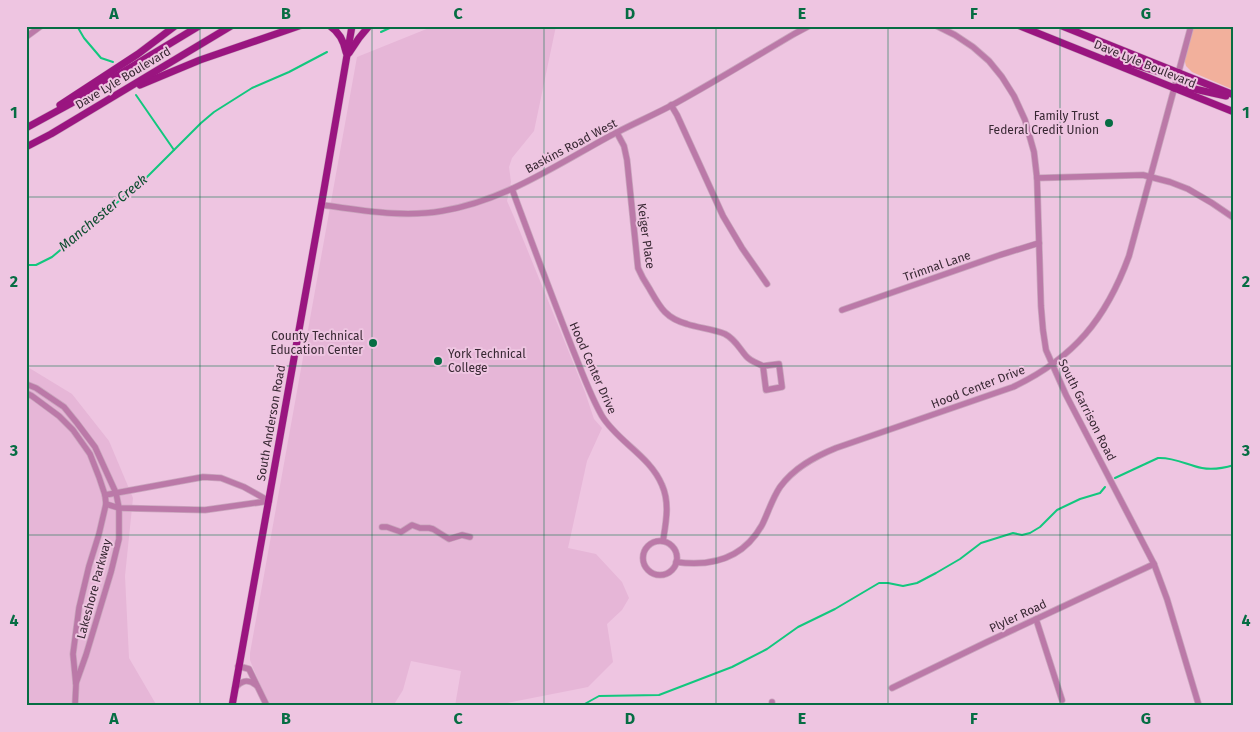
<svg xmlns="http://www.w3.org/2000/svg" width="1260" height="732" font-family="'Fira Sans',sans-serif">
  <rect width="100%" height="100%" fill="#eec5e1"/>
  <g fill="#e6b6d7">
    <path d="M434 26H556L534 131 512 158 509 167 511 182 507 201 514 217 560 330 585 392 594 419 602 428 587 461 568 548 596 554 622 582 629 598 622 610 607 624 613 662 588 687 492 706H455L461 671 411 661 403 690 393 706H270L253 668 250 660V653L357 57Z"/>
    <path d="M26 366 72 394 109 441 133 498 125 576 129 658 157 706H26Z"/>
  </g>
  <path fill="#f2b09c" d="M1193 26H1234V90L1192 72 1186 66 1184 58Z"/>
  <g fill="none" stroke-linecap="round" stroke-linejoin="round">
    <g stroke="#12c77e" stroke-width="2">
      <path d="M77 26 84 38 101 58 113 62"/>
      <path d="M381 32 394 26"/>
      <path d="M136 95 174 150 201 123 214 112 252 88 289 72 327 52"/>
      <path d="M26 265H36L52 257 144 180 174 150"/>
      <path d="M1115 478 1158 458C1174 457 1187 465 1202 468 1212 470 1224 468 1234 465"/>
      <path d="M581 706 599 696 659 695 732 667 767 649 798 627 835 609 879 583H888L903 586 917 583 936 573 960 559 981 543 1013 533 1022 535 1030 533 1040 527 1057 510 1080 499 1100 493 1105 487"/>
    </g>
    <g stroke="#caa6be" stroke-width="7">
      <g id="minor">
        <path d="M937 26 955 35 973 47 989 61 1002 77 1014 96 1025 120 1034 152 1037 178 1041 306 1043 330 1046 350 1066 395 1154 564 1167 599 1199 706"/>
        <path d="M26 37 41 26"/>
        <path d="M671 105 677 115 723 216 742 248 767 284"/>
        <path d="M617 133 624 146 627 160 638 268C641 275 645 282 649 288 660 307 665 318 687 324 699 328 713 329 725 334 735 339 739 348 746 356 750 361 757 363 763 366L766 390 782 387 779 364 763 366"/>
        <path d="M1037 178 1143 175 1170 182 1188 189 1212 203 1234 218"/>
        <path d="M512 189C532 243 552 297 573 350 582 372 590 395 602 416 618 442 650 456 662 485 670 503 666 522 663 541"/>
        <path d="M322 205C362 210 402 218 442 211 503 201 555 166 608 137 630 125 654 115 676 103 716 81 755 57 794 34L809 26"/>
        <path d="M842 310 1000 255 1039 243"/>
        <path d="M26 384 36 388 64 407 77 423 95 447 116 493 119 508V539L111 572 86 655 76 683"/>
        <path d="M26 393 32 396 59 416 73 430 90 454 99 477 105 495 106 504 99 534 89 566 79 608 73 654 76 685 75 706"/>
        <path d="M105 495 203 477 221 478 244 487 269 501"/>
        <path d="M106 504 119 508 205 510 269 501"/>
        <path d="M382 527H387L401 532 412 525 420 528H429L433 529 449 539 462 535 470 537"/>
        <circle cx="660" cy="558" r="17"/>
        <path d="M676 562C712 567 743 559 762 525 768 513 772 499 780 487 794 468 814 457 836 448L1013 387C1074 358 1106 319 1129 256L1191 26"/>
        <path d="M1036 619 1062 700"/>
        <path d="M238 666 249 669 267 706"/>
        <path d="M235 688C241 681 247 678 256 685"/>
        <path d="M892 688 987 642 1154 564"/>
        <path d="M772 702V706"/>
      </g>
    </g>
    <g stroke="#caa6be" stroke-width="8">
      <g id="major">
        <path d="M330 26C339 32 344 42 346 52"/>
        <path d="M1020 26 1234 112"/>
        <path d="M1062 26 1234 95"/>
        <path d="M349 53 359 38 369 26"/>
        <path d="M1108 57 1170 75 1174 76 1179 73"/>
        <path d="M140 85 200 60 299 26"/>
        <path d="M1174 88 1181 86 1226 96"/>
        <path d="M60 105 138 54 175 26"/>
        <path d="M26 128 70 104 199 26"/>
        <path d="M26 147 51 134 231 26"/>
        <path d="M232 706 322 201 352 26"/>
      </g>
    </g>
    <use href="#minor" stroke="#bb79a8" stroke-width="5.5"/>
    <use href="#major" stroke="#9a1580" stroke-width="7"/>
  </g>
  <path fill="none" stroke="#066d43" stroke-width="1" stroke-opacity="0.55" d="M200 26V706M372 26V706M544 26V706M716 26V706M888 26V706M1060 26V706M26 197H1234M26 366H1234M26 535H1234"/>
  <g fill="#066d43" stroke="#eec5e1" stroke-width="2">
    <circle cx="1109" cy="123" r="5"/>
    <circle cx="373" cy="343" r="5"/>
    <circle cx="438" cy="361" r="5"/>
  </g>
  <g text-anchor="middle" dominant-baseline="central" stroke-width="4" stroke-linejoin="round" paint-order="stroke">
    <g font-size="12" fill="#382833" stroke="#eec5e1">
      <text transform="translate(1145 64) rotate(22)">Dave Lyle Boulevard</text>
      <text transform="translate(123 78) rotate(-31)">Dave Lyle Boulevard</text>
      <text transform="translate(571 146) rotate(-28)">Baskins Road West</text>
      <text transform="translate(646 236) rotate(82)">Keiger Place</text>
      <text transform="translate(937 266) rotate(-19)">Trimnal Lane</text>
      <text transform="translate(593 368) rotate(66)">Hood Center Drive</text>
      <text transform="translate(978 387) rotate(-21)">Hood Center Drive</text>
      <text transform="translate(1087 410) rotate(63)">South Garrison Road</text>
      <text transform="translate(271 423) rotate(-80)">South Anderson Road</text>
      <text transform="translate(94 589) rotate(-75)">Lakeshore Parkway</text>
      <text transform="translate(1018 616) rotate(-25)">Plyler Road</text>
    </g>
    <g font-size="12" fill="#382833" stroke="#eec5e1" text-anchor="end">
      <text x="1099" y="116">Family Trust<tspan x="1099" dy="14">Federal Credit Union</tspan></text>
      <text x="363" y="336">County Technical<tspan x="363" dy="14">Education Center</tspan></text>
      <text x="448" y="354" text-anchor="start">York Technical<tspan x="448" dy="14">College</tspan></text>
    </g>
    <g font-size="14" font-style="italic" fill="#0e4d30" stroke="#eec5e1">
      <text transform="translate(103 213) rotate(-40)">Manchester Creek</text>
    </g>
  </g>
  <rect width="1260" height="732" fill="none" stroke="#eec5e1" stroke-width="55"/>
  <rect x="28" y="28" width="1204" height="676" fill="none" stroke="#066d43" stroke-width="2"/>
  <g font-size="16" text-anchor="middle" font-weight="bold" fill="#066d43">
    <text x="114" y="19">A</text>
    <text x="286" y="19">B</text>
    <text x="458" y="19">C</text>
    <text x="630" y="19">D</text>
    <text x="802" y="19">E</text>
    <text x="974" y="19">F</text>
    <text x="1146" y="19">G</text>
    <text x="14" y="118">1</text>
    <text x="1246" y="118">1</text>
    <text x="14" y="287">2</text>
    <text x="1246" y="287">2</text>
    <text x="14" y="456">3</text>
    <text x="1246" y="456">3</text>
    <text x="14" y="626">4</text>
    <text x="1246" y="626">4</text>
    <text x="114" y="724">A</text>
    <text x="286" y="724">B</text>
    <text x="458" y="724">C</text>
    <text x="630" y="724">D</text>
    <text x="802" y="724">E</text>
    <text x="974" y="724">F</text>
    <text x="1146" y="724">G</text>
  </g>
</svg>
